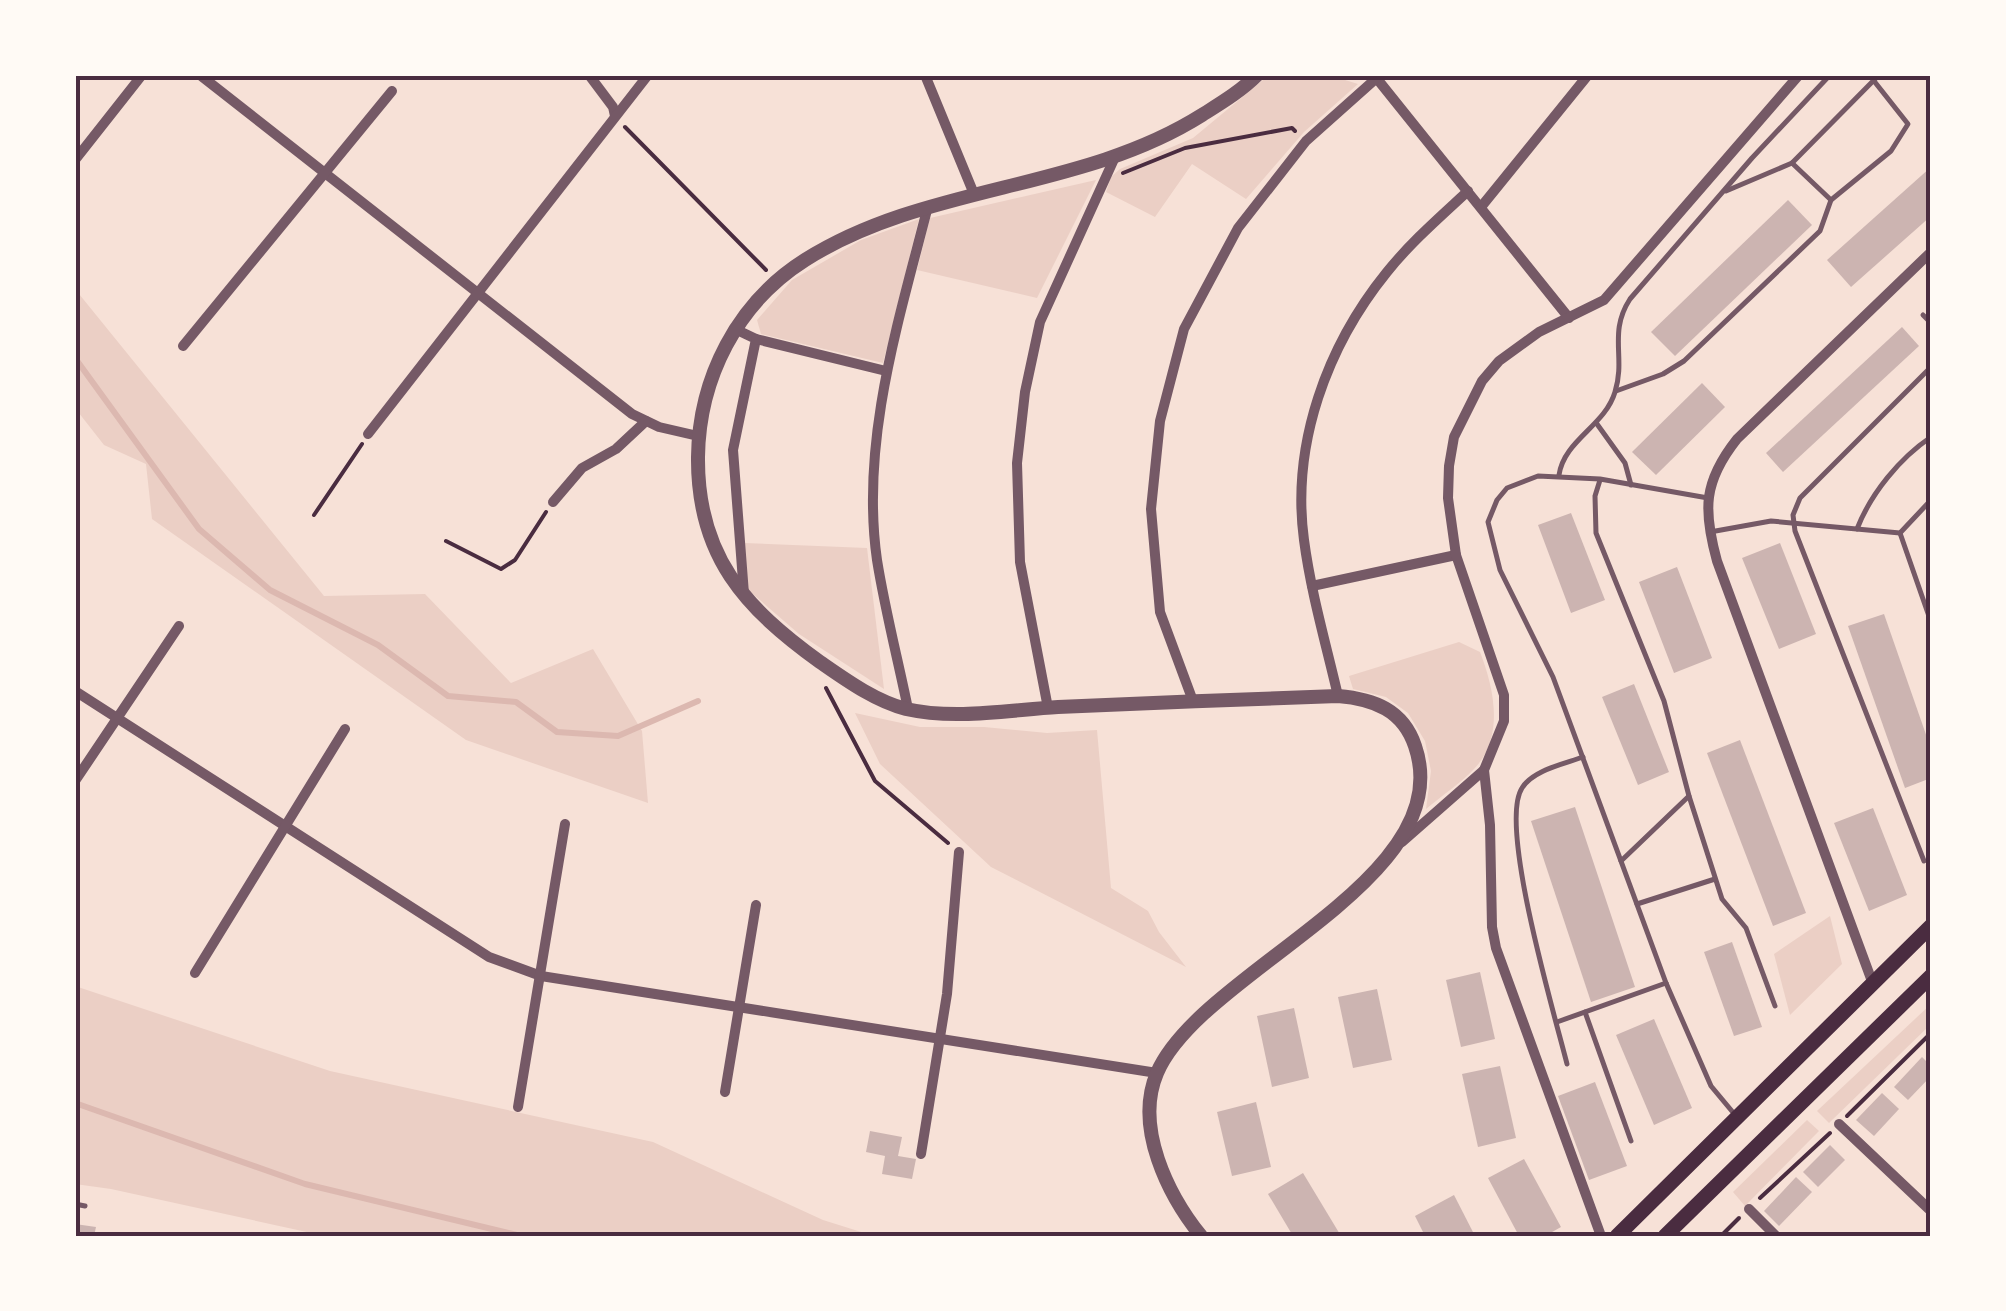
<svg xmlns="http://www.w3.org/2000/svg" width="2006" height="1311" font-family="Arial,sans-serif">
  <rect width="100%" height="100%" fill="#f7e1d7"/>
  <g fill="#ebcfc5">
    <path d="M1269 75H1329L1358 84 1304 132 1246 199 1192 164 1155 217 1106 192 1111 177 1120 169 1193 138Z"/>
    <path d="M1096 180 1037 298 917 270 930 218Z"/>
    <path d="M919 219 883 363 761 334 757 320 792 280 861 240Z"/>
    <path d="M75 289 324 596 425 594 511 683 593 649 642 731 648 803 466 740 152 519 146 464 104 445 75 408Z"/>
    <path d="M744 543 867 548 884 689 799 634 746 588Z"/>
    <path d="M1459 642 1480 652C1494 688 1505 737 1474 769 1460 784 1441 796 1426 809L1431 771 1425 741 1408 713 1386 697 1353 689 1349 676Z"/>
    <path d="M855 713 920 727H984L1047 733 1097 730 1111 888 1148 911 1159 932 1186 967 991 867 880 764Z"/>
    <path d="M1830 916 1842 964 1790 1015 1774 954Z"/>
    <path d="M75 986 330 1071 653 1142 823 1220 874 1236H325L111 1189 75 1184Z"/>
    <path d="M1931 1004V1024L1829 1123 1817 1111Z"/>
    <path d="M1807 1120 1819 1131 1745 1206 1733 1192Z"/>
  </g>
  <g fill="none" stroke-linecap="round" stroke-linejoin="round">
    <g stroke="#dcb8b0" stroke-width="6">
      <path d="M75 358 199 529 270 590 378 645 448 696 516 702 557 732 618 736 698 701"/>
      <path d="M75 1103 305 1184 521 1236"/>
    </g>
  </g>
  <g fill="#ccb4b1">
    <path d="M1931 167V216L1851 287 1827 260Z"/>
    <path d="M1788 200 1812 225 1675 356 1651 332Z"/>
    <path d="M1902 327 1919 346 1783 472 1766 453Z"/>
    <path d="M1702 383 1725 407 1656 475 1632 452Z"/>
    <path d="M1571 513 1605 600 1571 613 1538 525Z"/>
    <path d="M1780 543 1816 634 1779 649 1742 558Z"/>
    <path d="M1677 567 1712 658 1674 673 1639 582Z"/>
    <path d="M1884 614 1931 749V778L1905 788 1848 626Z"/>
    <path d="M1634 684 1669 772 1638 785 1602 697Z"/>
    <path d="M1740 740 1806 913 1773 926 1707 753Z"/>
    <path d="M1575 807 1635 987 1591 1002 1531 821Z"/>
    <path d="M1873 808 1907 895 1869 911 1834 823Z"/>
    <path d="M1732 942 1762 1027 1734 1036 1704 952Z"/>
    <path d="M1480 972 1495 1039 1461 1047 1446 980Z"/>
    <path d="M1377 989 1392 1060 1353 1068 1338 997Z"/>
    <path d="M1294 1008 1309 1078 1272 1087 1257 1016Z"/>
    <path d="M1654 1019 1692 1108 1654 1125 1616 1035Z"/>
    <path d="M1922 1057 1931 1066V1076L1908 1100 1894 1087Z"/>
    <path d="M1500 1066 1516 1138 1478 1147 1462 1074Z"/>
    <path d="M1595 1082 1627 1166 1589 1180 1558 1096Z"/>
    <path d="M1882 1093 1899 1109 1874 1136 1856 1120Z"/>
    <path d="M1256 1102 1271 1167 1232 1176 1217 1112Z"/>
    <path d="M870 1131 902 1137 898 1156 916 1159 912 1179 882 1174 885 1156 866 1152Z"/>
    <path d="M1830 1145 1845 1160 1818 1187 1803 1172Z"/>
    <path d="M1524 1159 1561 1227 1545 1236H1519L1488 1178Z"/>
    <path d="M1303 1173 1341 1236H1293L1268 1194Z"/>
    <path d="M1796 1177 1812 1192 1779 1226 1764 1211Z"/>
    <path d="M1454 1195 1475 1236H1425L1415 1216Z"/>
    <path d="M75 1224 96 1227 94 1236H75Z"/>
  </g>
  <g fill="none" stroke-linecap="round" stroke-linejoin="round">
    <g stroke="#4a2c40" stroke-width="4">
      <path d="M625 127 766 270"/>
      <path d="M1123 173 1185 148 1292 128 1295 131"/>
      <path d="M314 515 362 444"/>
      <path d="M446 541 501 569 515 560 546 512"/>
      <path d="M826 688 875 781 948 843"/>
      <path d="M1847 1116 1931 1033"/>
      <path d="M1760 1198 1830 1133"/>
      <path d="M1721 1236 1739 1218"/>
    </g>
    <g stroke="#755966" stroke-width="5">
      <path d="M1792 163 1831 200 1891 151 1908 124 1874 81"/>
      <path d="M1726 191 1792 163 1879 75"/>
      <path d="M1923 315 1931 323"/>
      <path d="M1616 391 1663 374 1684 361 1820 231 1831 200"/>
      <path d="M1597 424 1625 463 1631 485"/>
      <path d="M1559 475C1564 440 1605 426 1615 392 1626 357 1608 333 1630 299L1752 158 1830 75"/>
      <path d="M1600 480 1595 496 1596 533 1664 701 1689 796 1722 899 1746 928 1775 1006"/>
      <path d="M1708 498 1600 479 1538 476 1507 488 1497 500 1488 522 1500 570 1553 677 1666 983 1711 1086 1736 1116"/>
      <path d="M1857 529C1871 493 1900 458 1931 437"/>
      <path d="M1710 532 1771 521 1900 533 1931 500"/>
      <path d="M1900 533 1931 622"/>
      <path d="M1621 861 1689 796"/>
      <path d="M1924 861 1795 531 1793 515 1800 498 1931 367"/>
      <path d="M1637 904 1715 879"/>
      <path d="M1585 1012 1631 1141"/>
      <path d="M1557 1022 1666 983"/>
      <path d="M1567 1064C1555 1016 1498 825 1522 788 1533 770 1564 764 1583 757"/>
      <path d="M75 1204 85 1206"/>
    </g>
    <g stroke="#755966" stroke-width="10">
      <path d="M200 75 632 414 659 427 698 436"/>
      <path d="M589 75 613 107 615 116"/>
      <path d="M925 75 974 194"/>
      <path d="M1374 75 1569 318"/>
      <path d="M75 160 142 75"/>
      <path d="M1481 207 1588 75"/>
      <path d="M735 329 756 339 733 450 744 594"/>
      <path d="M756 339 886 371"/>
      <path d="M183 346 392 91"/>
      <path d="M368 434 648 75"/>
      <path d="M553 502 582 468 616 449 646 421"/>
      <path d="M1312 586 1456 555"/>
      <path d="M75 691 489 957 541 976 1157 1073"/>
      <path d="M1338 696C1326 644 1311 593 1304 540 1291 444 1327 346 1387 272 1411 242 1440 217 1468 191"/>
      <path d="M1193 701 1160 612 1151 509 1160 421 1184 329 1238 228 1306 141 1380 75"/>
      <path d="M1048 708 1020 562 1017 463 1025 392 1040 322 1115 157"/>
      <path d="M908 709C898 660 885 610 877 560 860 441 899 320 928 206"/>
      <path d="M75 781 179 626"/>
      <path d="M1402 842 1484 770"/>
      <path d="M195 973 345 729"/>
      <path d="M1873 984 1717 561C1703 510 1703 482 1737 439L1931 252"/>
      <path d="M725 1092 756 905"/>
      <path d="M518 1107 565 824"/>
      <path d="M1839 1124 1931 1211"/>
      <path d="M921 1154 947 994 959 852"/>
      <path d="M1749 1209 1776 1236"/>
      <path d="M1601 1236 1496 948 1492 927 1490 825 1484 770 1504 721V695L1456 555 1448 498 1449 466 1454 437 1482 381 1499 361 1539 332 1604 300 1799 75"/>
    </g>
    <path stroke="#755966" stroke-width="14" d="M1201 1236C1168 1195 1134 1127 1157 1073 1201 970 1461 880 1415 746 1403 710 1374 699 1338 696 1245 699 1151 703 1058 707 1009 710 955 720 906 709 875 701 846 680 820 662 745 608 697 556 698 457 699 378 737 303 805 260 927 183 1080 192 1202 115 1221 103 1241 91 1257 75"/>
    <g stroke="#4a2c40" stroke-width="15">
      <path d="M1617 1236 1931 926"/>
      <path d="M1665 1236 1931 976"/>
    </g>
  </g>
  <rect width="2006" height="1311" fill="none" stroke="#fffaf5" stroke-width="155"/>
  <rect x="78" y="78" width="1850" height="1156" fill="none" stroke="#4a2c40" stroke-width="4"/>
</svg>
